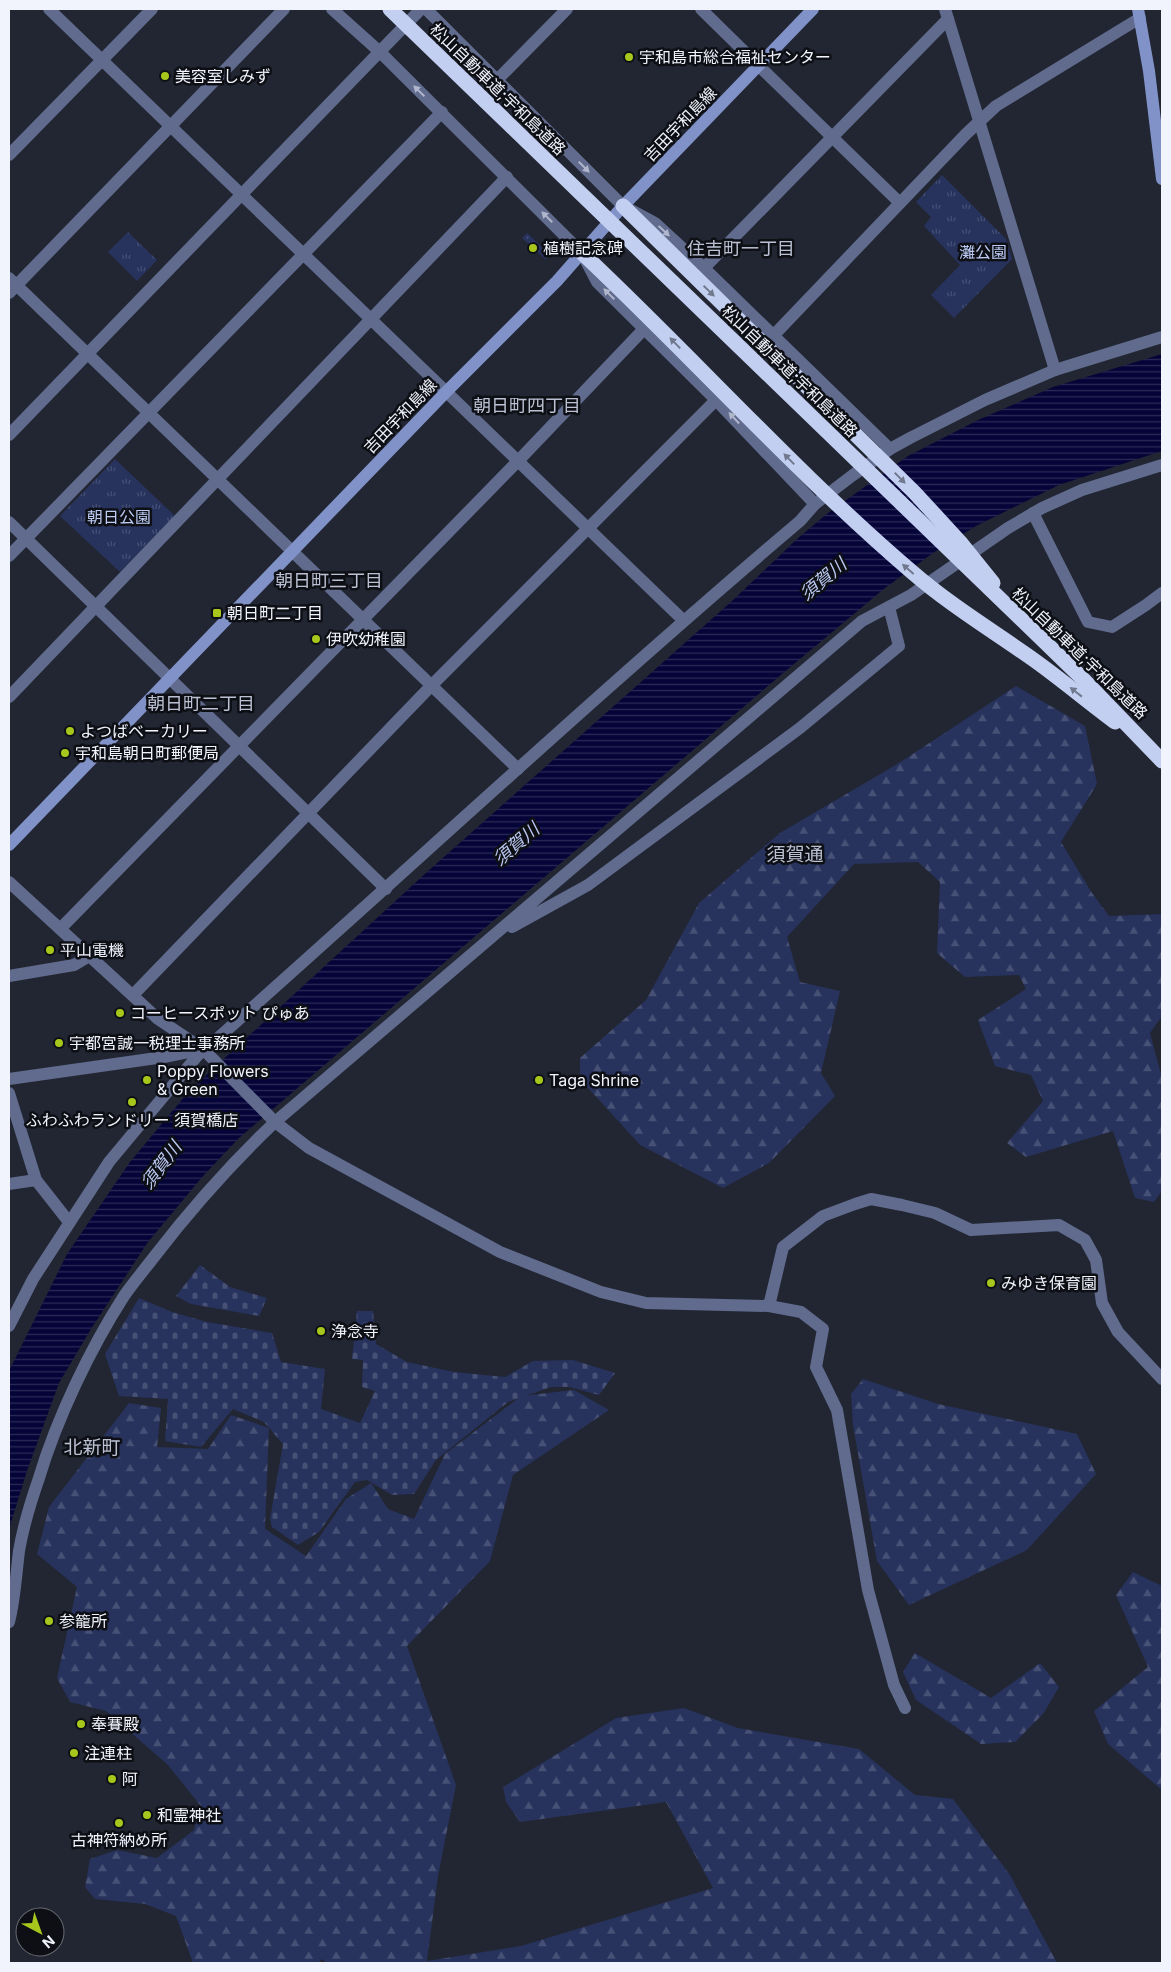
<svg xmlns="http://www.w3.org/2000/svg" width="1171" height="1972" font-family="Inter,'Noto Sans JP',sans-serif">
  <defs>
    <pattern id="grass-dots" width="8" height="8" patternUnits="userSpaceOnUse" patternTransform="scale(1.25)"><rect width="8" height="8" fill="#27325d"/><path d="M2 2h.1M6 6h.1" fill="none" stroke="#475075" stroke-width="1.8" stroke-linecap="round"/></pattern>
    <pattern id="forest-firs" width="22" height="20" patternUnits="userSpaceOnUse" patternTransform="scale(1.25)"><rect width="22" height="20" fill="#27325d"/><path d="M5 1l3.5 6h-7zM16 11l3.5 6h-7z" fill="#475075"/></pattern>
    <pattern id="cemetery-stones" width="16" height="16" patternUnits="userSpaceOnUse" patternTransform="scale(1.25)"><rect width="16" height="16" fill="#27325d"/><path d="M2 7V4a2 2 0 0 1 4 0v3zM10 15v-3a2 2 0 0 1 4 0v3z" fill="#475075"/></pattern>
    <pattern id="park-tufts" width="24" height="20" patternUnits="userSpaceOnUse" patternTransform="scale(1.25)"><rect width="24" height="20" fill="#27325d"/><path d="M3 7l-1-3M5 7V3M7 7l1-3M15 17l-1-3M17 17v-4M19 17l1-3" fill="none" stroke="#475075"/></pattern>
    <pattern id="water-rules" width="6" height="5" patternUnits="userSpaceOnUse" patternTransform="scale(1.25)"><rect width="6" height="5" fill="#050438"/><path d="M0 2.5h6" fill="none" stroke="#2a2956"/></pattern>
  </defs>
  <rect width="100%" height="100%" fill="#212632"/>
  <path fill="url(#grass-dots)" d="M527 233 547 252 546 260 522 238Z"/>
  <g fill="url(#forest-firs)">
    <path d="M1016 686 1085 726 1097 784 1061 842 1092 893 1109 916 1162 914V1016L1150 1033 1162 1078V1191L1154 1202 1135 1198 1113 1131 1026 1157 1007 1143 1043 1101 1031 1075 995 1066 978 1020 1026 989 1019 975 965 977 937 953 940 882 918 862 854 864 787 937 800 982 840 991 821 1073 835 1096 769 1163 723 1188 640 1145 580 1079V1058L646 1000 699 903 780 833 899 763Z"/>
    <path d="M863 1379 938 1404 1077 1434 1096 1474 1027 1550 909 1605 877 1561 853 1425 851 1394Z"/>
    <path d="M574 1390 609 1410 513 1475 490 1561 407 1646 456 1785 438 1876 427 1961 521 1946 713 1888 666 1802 520 1822 506 1802 503 1787 616 1718 684 1708 738 1728 859 1749 915 1795 953 1799 1010 1875 1057 1963H327L322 1959 318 1963H193L176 1916 145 1904 95 1899 85 1887 90 1859 117 1850 157 1858 194 1830 200 1805 168 1765 106 1711 70 1702 57 1678 77 1587 37 1554 49 1507 129 1403 161 1408 157 1447 208 1449 231 1415 269 1428 265 1529 306 1556 346 1499 371 1483 388 1509 414 1519 445 1454 521 1396Z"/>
    <path d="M1133 1572 1162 1586V1790L1108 1744 1094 1711 1148 1667 1116 1595Z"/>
    <path d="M915 1653 991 1698 1040 1663 1059 1687 1043 1714 1015 1742 981 1744 916 1700 903 1672Z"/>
  </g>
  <g fill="url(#cemetery-stones)">
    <path d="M200 1265 230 1287 267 1298 259 1316 191 1304 176 1296Z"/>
    <path d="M139 1298 172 1312 207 1322 272 1333 281 1362 325 1369 321 1409 360 1423 375 1391 362 1387 363 1360 352 1359 357 1311H373L376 1344 407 1362 454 1372 505 1377 533 1361 573 1360 615 1373 599 1395 569 1387H551L508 1402 436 1460 414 1494 392 1495 367 1480 355 1482 319 1532 298 1545 272 1527 270 1519 283 1444 264 1422 233 1409 201 1447 165 1441 168 1399 119 1396 105 1354Z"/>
  </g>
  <g fill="url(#park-tufts)">
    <path d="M942 175 1006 239 1012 259 954 318 931 295 960 265 924 226 931 217 916 202Z"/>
    <path d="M128 232 157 260 137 281 108 252Z"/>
    <path d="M115 459 175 516 120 572 60 516Z"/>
  </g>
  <path fill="url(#water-rules)" d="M1162 354V451L1059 485 976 526 933 553 885 588 782 674 239 1138 203 1176 148 1242 91 1329 59 1383 27 1471 9 1529V1371L67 1254 130 1162 190 1090 427 872 732 601 797 539 828 513 908 456 978 420 1053 387Z"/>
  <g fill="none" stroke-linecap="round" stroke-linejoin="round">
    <g stroke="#606b8d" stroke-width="12">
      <path d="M49 9 683 620"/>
      <path d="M945 9 1055 370"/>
      <path d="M758 65 900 203"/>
      <path d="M9 155 152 9"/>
      <path d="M631 210 655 223 704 268 890 449"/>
      <path d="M585 259 597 282 603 288 716 400 815 504"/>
      <path d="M704 268 948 19"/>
      <path d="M9 278 518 769"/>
      <path d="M9 293 284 9"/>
      <path d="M773 336 966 134 996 106 1140 18"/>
      <path d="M1033 513 1088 622 1112 627 1146 605 1162 593"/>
      <path d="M9 522 386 889"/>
      <path d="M9 556 442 112"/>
      <path d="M9 697 507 177"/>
      <path d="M512 927 588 885 800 728 899 646 889 607"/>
      <path d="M60 929 519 460 644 329"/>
      <path d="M9 976 74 965 89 956"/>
      <path d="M133 995 432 685 716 400"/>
      <path d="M203 1049 275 1122 309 1148 500 1252 601 1292 646 1303 769 1306 783 1247 823 1216 855 1204 871 1199 902 1205 935 1213 971 1230 1059 1225 1085 1240 1096 1260 1102 1303 1118 1332 1162 1379"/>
      <path d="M9 1079 164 1057 203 1049"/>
      <path d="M9 1093 36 1180"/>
      <path d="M9 1184 36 1180 69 1222"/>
      <path d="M769 1306 801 1312 823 1329 816 1367 837 1410 868 1590 894 1685 905 1708"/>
      <path d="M9 1326 33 1279 109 1162 203 1049 218 1038C412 866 602 689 800 521L815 504 853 475 890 449 910 438 985 400 1055 370 1162 337"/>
      <path d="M9 1622C15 1599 16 1575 19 1551 23 1527 31 1501 39 1478 57 1418 90 1349 124 1296 133 1283 144 1270 154 1257 191 1209 231 1164 275 1122L862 621 911 595 1008 528 1042 508 1082 490 1162 465"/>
    </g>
    <g stroke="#606b8d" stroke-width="12">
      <path d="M332 9 380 52 581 252"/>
      <path d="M426 9 623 206"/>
      <path d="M701 9 758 65"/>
      <path d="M496 81 567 9"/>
      <path d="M9 435 421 9"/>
      <path d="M9 882 158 1019 203 1049"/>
    </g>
    <g stroke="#8192c8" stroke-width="12">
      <path d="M1138 9 1149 71 1162 179"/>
      <path d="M9 845 447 391 557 281 623 206 813 9"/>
    </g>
    <g stroke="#c3cff1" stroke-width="15">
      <path d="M390 9 1081 677 1162 761"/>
      <path d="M623 206 914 492 960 542 993 583"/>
      <path d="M581 252C693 357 795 472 912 572 950 605 993 631 1034 660 1062 680 1088 702 1115 722"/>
    </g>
  </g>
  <defs><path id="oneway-solid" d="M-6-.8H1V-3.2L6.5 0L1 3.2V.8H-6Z" transform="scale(1.25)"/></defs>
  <g fill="#b0b6cb">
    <use href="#oneway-solid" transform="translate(419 91) rotate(-136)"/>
    <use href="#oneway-solid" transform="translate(584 167) rotate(45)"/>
    <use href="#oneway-solid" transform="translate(547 217) rotate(-135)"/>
    <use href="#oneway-solid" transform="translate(664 231) rotate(43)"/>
    <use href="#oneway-solid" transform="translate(609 294) rotate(-135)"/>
    <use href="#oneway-solid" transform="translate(734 418) rotate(-133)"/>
  </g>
  <g fill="#71798e">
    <use href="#oneway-solid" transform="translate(709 291) rotate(44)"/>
    <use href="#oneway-solid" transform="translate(675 343) rotate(-134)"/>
    <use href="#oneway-solid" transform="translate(789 459) rotate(-134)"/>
    <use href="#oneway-solid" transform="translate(900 478) rotate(45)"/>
    <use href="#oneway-solid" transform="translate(908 569) rotate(-139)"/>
    <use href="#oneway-solid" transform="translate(1076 692) rotate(-142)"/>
  </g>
  <g fill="#a8c71d" stroke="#0d0f15" stroke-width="2">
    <circle cx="629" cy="57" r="5"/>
    <circle cx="165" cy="76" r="5"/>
    <circle cx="533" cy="248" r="5"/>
    <rect x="212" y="608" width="10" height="10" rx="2.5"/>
    <circle cx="316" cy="639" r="5"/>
    <circle cx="70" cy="731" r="5"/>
    <circle cx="65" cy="753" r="5"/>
    <circle cx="50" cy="950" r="5"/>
    <circle cx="120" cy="1013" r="5"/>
    <circle cx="59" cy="1043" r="5"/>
    <circle cx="147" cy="1080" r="5"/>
    <circle cx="539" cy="1080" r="5"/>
    <circle cx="132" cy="1102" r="5"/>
    <circle cx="991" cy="1283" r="5"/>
    <circle cx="321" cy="1331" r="5"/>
    <circle cx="49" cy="1621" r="5"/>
    <circle cx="81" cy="1724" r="5"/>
    <circle cx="74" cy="1753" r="5"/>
    <circle cx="112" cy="1779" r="5"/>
    <circle cx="147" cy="1815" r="5"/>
    <circle cx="119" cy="1823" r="5"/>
  </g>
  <g text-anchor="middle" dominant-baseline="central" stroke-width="5" stroke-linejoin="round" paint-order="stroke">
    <g font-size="16" fill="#f1f4fd" stroke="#0d0f15" text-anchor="start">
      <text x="639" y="57">宇和島市総合福祉センター</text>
      <text x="175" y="76">美容室しみず</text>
      <text x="543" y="248">植樹記念碑</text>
      <text x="227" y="613">朝日町二丁目</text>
      <text x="326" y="639">伊吹幼稚園</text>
      <text x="80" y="731">よつばベーカリー</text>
      <text x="75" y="753">宇和島朝日町郵便局</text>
      <text x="60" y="950">平山電機</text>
      <text x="130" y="1013">コーヒースポット ぴゅあ</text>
      <text x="69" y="1043">宇都宮誠一税理士事務所</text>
      <text x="157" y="1071">Poppy Flowers<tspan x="157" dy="18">&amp; Green</tspan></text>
      <text x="549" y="1080">Taga Shrine</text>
      <text x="132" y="1120" text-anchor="middle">ふわふわランドリー 須賀橋店</text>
      <text x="1001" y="1283">みゆき保育園</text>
      <text x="331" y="1331">浄念寺</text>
      <text x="59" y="1621">参籠所</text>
      <text x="91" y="1724">奉賽殿</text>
      <text x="84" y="1753">注連柱</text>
      <text x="122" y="1779">阿</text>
      <text x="157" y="1815">和霊神社</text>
      <text x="119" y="1840" text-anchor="middle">古神符納め所</text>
    </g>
    <g font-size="16" fill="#f1f4fd" stroke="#0d0f15">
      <text transform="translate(498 89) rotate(44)">松山自動車道;宇和島道路</text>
      <text transform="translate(680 124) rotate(-46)">吉田宇和島線</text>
      <text transform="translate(790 371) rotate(44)">松山自動車道;宇和島道路</text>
      <text transform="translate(400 416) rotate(-46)">吉田宇和島線</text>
      <text transform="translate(1080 653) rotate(44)">松山自動車道;宇和島道路</text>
    </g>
    <g font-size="16" fill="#bdcbf5" stroke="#0d0f15">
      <text x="983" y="252">灘公園</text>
      <text x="119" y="517">朝日公園</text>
    </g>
    <g font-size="18" fill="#bbc1d2" stroke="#0d0f15">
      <text x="741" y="248">住吉町一丁目</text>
      <text x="527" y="405">朝日町四丁目</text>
      <text x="329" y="580">朝日町三丁目</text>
      <text x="201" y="703">朝日町二丁目</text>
    </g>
    <g font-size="18" font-style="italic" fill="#bbc9f3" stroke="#0d0f15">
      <text transform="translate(823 579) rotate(-40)">須賀川</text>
      <text transform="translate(516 844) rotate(-41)">須賀川</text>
      <text transform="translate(161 1165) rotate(-53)">須賀川</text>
    </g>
    <g font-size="19" fill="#bbc1d2" stroke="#0d0f15">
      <text x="795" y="854">須賀通</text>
      <text x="92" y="1447">北新町</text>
    </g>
  </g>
  <rect width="1171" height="1972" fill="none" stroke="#f1f4fd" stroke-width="20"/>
  <g transform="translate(40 1932) rotate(139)"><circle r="24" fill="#0d0f15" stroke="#686b72"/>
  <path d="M0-4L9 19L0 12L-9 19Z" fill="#a8c71d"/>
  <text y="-8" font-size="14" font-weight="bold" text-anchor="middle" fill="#f1f4fd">N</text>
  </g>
</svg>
